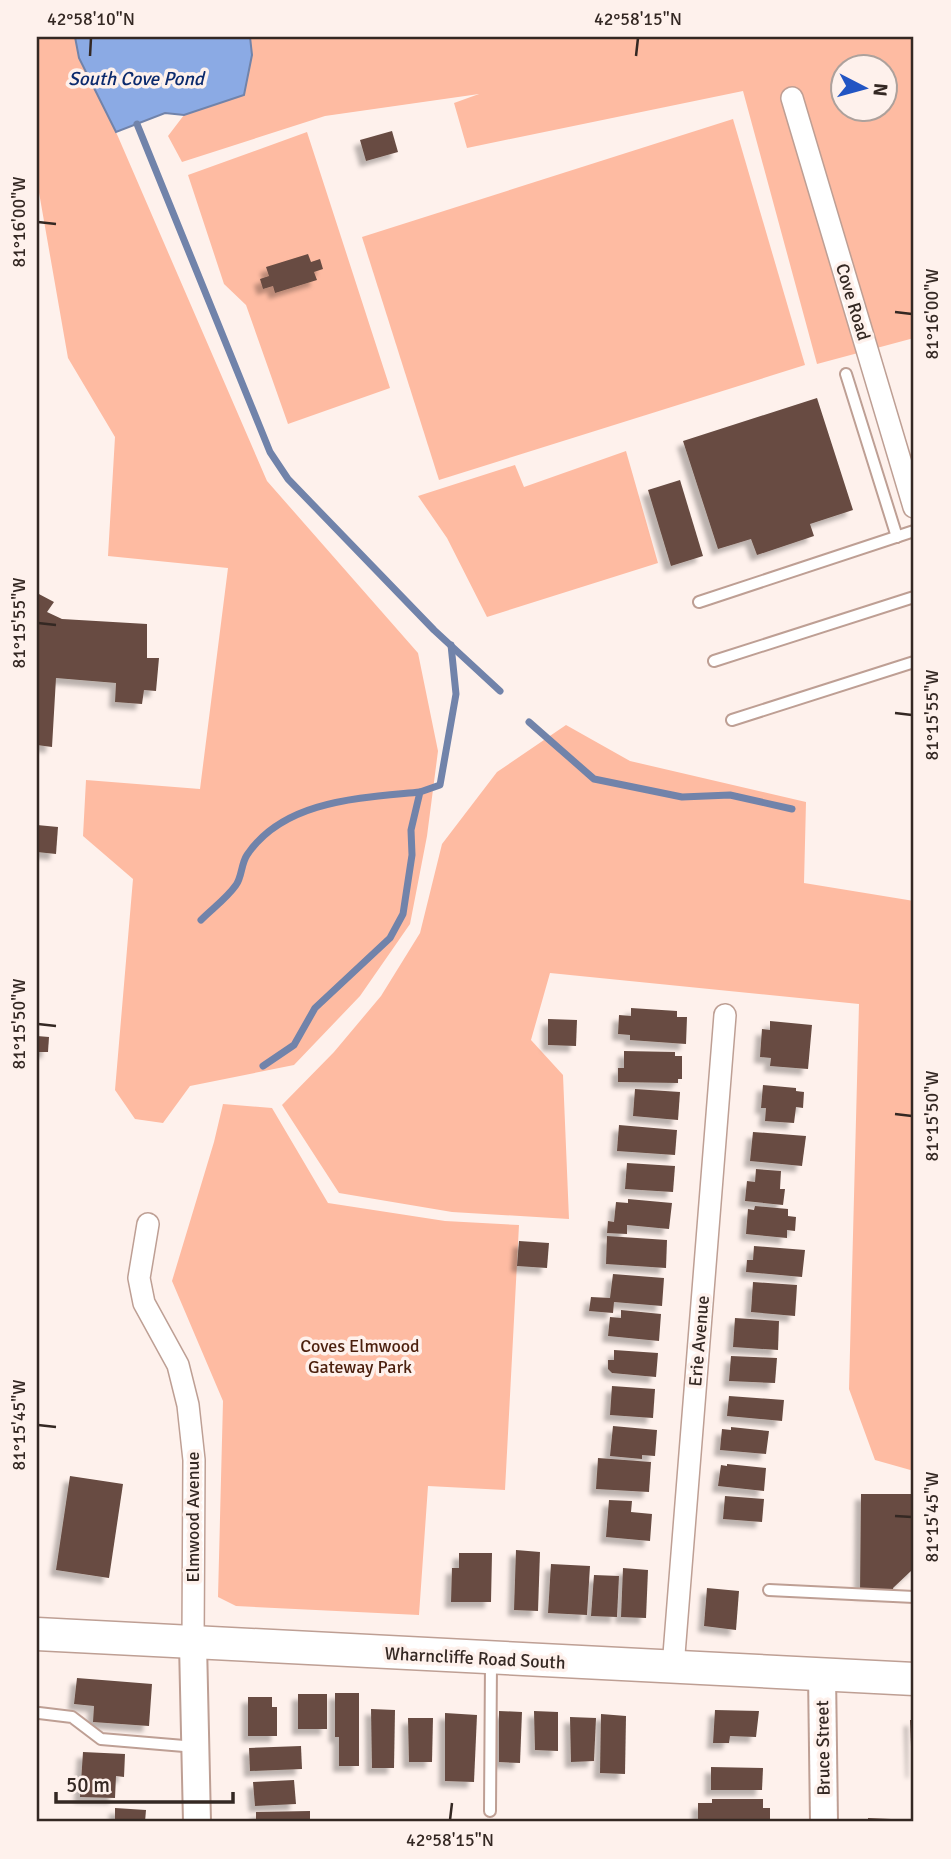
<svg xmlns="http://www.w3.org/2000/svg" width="951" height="1859" font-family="Signika,sans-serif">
  <defs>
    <filter id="shadow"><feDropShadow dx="-6" dy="6" stdDeviation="2" flood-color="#0004"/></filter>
  </defs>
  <rect width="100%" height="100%" fill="#fef1ec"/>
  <g fill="#febba2" fill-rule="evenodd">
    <path d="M37 37H75L79 58 116 132 267 481 418 653 438 751 427 836 410 924 360 996 294 1065 190 1086 163 1123 135 1119 115 1090 133 879 83 836 86 780 200 789 228 568 108 556 115 437 68 358 37 181Z"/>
    <path d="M250 37H914V338L817 364 743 91 467 148 454 103 479 94 325 116 182 162 168 136 184 115 244 95 252 56ZM842 66H884V108H842Z"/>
    <path d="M733 119 805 365 439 480 362 237Z"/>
    <path d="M307 132 390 388 288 424 246 305 224 284 188 175Z"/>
    <path d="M626 451 658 563 487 617 447 538 418 496 515 465 524 487Z"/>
    <path d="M566 725 630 761 806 802 804 883 914 901V1471L875 1460 849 1389 859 1004 550 973 531 1040 563 1075 569 1219 452 1212 339 1193 282 1105 334 1052 381 996 420 933 442 844 497 772Z"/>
    <path d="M223 1104 272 1108 328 1203 445 1221 519 1225 505 1490 428 1486 419 1615 236 1606 218 1597 223 1401 172 1281 214 1142Z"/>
  </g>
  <path fill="#8baae4" stroke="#7183aa" stroke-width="2" d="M75 37H250L252 55 244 95 184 115 165 113 116 132 79 58Z"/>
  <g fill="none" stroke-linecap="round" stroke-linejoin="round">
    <g stroke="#7183aa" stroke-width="7">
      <path d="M137 124 270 452 288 479 434 630 500 691"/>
      <path d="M529 722 594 779 682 797 730 795 792 809"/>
      <path d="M201 920C212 909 227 898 236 885 242 877 241 864 247 855 284 800 360 798 420 792"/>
      <path d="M263 1066 294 1045 315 1008 390 938 403 914 412 855 411 830 420 792 440 785 456 694 451 645"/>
    </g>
  </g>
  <g fill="#674c42" filter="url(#shadow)">
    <path d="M392 131 398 152 366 161 360 140Z"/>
    <path d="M308 254 311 262 320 259 323 269 314 272 317 280 275 293 273 286 263 289 260 279 269 276 266 267Z"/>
    <path d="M817 398 853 510 810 524 814 536 757 555 751 539 718 549 683 441Z"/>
    <path d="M680 480 703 556 671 566 648 490Z"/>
    <path d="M37 593 54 602 47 612 62 619 147 624V658H159L156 691 144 690 142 704 115 702 116 683 56 678 52 747 37 745Z"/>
    <path d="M37 825 58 827 56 854 37 852Z"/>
    <path d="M631 1008 677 1011V1017H687L686 1044 630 1040V1035L618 1034 619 1015 631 1016Z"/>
    <path d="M548 1019 577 1020 576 1046 548 1045Z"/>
    <path d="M770 1021 812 1025 808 1069 770 1066 771 1058 760 1057 762 1029 770 1030Z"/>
    <path d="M37 1036 49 1037 48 1052H37Z"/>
    <path d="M624 1051 675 1052V1056H682V1079H678V1083L618 1082V1068H624Z"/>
    <path d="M763 1085 796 1088V1091L804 1092 803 1108 796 1107 794 1123 765 1121 766 1108H761Z"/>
    <path d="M635 1089 680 1092 678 1120 633 1116Z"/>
    <path d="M619 1125 677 1130 675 1155 617 1151Z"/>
    <path d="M753 1132 806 1136 802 1166 750 1161Z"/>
    <path d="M627 1163 675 1166 673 1192 625 1189Z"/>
    <path d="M756 1169 781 1171 780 1189H785L783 1205 745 1201 747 1181 755 1182Z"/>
    <path d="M628 1199 672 1203 669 1229 627 1225V1234L607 1233 608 1221 614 1222 616 1202 628 1203Z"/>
    <path d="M755 1206 788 1209V1216L796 1217 795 1231 787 1230V1238L746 1234 748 1209 754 1210Z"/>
    <path d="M607 1236 667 1240 666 1268 606 1264Z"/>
    <path d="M519 1241 549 1243 547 1268 517 1266Z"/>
    <path d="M754 1246 805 1250 802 1277 746 1272 747 1260H753Z"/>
    <path d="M613 1274 664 1278 662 1306 614 1302 613 1313 589 1311 591 1297 610 1298Z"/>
    <path d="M753 1282 797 1285 795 1316 751 1312Z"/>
    <path d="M621 1310 661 1314 659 1341 608 1336 610 1317 621 1318Z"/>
    <path d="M735 1318 779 1321 778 1350 733 1347Z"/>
    <path d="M614 1350 658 1353 656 1377 612 1373 608 1369V1360H614Z"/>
    <path d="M731 1356 777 1358 775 1383 729 1381Z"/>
    <path d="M612 1386 655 1389 653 1418 610 1415Z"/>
    <path d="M729 1396 784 1400 782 1421 727 1416Z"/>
    <path d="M613 1426 657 1430 655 1456 642 1455V1459L610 1456Z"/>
    <path d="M731 1427 769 1431 766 1454 720 1450 722 1429 731 1430Z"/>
    <path d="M598 1458 651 1462 649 1492 596 1489Z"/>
    <path d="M727 1464 766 1468 764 1491 718 1486 721 1465 727 1466Z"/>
    <path d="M70 1476 123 1484 109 1578 56 1570Z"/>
    <path d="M861 1494H914V1571H911L893 1588 894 1593H860Z"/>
    <path d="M725 1496 764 1499 762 1522 723 1519Z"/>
    <path d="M609 1500 632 1501 631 1512 652 1514 650 1541 606 1537Z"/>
    <path d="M516 1550 540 1552 538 1611 514 1610Z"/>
    <path d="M459 1553H492L491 1602H451L452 1568H459Z"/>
    <path d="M551 1564 590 1566 587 1615 548 1613Z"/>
    <path d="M623 1568 648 1570 646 1618 621 1617Z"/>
    <path d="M594 1575 619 1576 617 1617 591 1616Z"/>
    <path d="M707 1588 739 1591 736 1630 704 1626Z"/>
    <path d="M77 1678 152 1684 149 1726 93 1722 94 1706 74 1704Z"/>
    <path d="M335 1693H359V1766H339V1737H335Z"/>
    <rect x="298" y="1694" width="29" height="35"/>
    <path d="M248 1697H272V1707H277V1736H248Z"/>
    <path d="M371 1709 395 1710 394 1768H372Z"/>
    <path d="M715 1710 759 1711 756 1737 730 1736 729 1743H713Z"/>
    <path d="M499 1711 522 1712 520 1763 499 1762Z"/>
    <path d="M534 1711 558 1712V1751L535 1750Z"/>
    <path d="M445 1713 477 1715 474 1782 445 1781Z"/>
    <path d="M601 1714 626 1716 625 1774 600 1773Z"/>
    <path d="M570 1717 596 1718 594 1761 571 1762Z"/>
    <path d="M408 1718H433L432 1762H409Z"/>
    <path d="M910 1720H914V1772H912Z"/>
    <path d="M301 1746 302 1769 250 1771 249 1748Z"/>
    <path d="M83 1752 125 1754 124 1777 116 1776 115 1798 80 1797Z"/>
    <path d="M711 1767 763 1768 762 1790H711Z"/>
    <path d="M294 1780 296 1804 255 1806 253 1782Z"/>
    <path d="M712 1799H763V1808H770V1821L698 1820V1803H712Z"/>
    <path d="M115 1808 146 1810 145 1822H115Z"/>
    <path d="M310 1811V1822H256V1812Z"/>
    <path d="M868 1818 914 1820V1822H868Z"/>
  </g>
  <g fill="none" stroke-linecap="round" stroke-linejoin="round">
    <g stroke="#be9f94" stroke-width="14">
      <g id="service">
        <path d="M846 374 897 537"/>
        <path d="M699 602 914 531"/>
        <path d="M714 661 914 597"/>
        <path d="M732 720 914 662"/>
        <path d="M769 1590 914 1597"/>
        <path d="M39 1713 72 1717 101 1739 196 1747"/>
        <path d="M490 1811 491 1661"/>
      </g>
    </g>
    <g stroke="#be9f94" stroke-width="24">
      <g id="minor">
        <path d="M792 98 914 507"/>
        <path d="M148 1224 139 1278 144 1303 178 1365 188 1405 194 1460 193 1644"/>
        <path d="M673 1667 725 1015"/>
      </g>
    </g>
    <g stroke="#be9f94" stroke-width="30">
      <g id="tertiary">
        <path d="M193 1644 197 1822"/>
        <path d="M822 1674 824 1822"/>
      </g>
    </g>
    <g stroke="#be9f94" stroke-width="35">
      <path id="secondary" d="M37 1634 914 1679"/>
    </g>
    <use href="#service" stroke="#fff" stroke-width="10"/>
    <use href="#minor" stroke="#fff" stroke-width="21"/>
    <use href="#tertiary" stroke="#fff" stroke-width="26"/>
    <use href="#secondary" stroke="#fff" stroke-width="32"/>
  </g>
  <path fill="none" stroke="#342823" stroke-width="2.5" d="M90 56 91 38M636 56 638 38M38 222 56 224M895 312 912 314M38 623 56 625M895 713 912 715M38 1024 56 1026M895 1114 912 1116M38 1425 56 1427M895 1516 912 1517M450 1820 452 1803"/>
  <g text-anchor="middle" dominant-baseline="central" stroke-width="7" stroke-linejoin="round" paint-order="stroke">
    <g font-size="18" fill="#342823" stroke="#fef1ec">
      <text transform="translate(853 302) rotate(73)">Cove Road</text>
      <text transform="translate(699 1341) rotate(-85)">Erie Avenue</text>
      <text transform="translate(193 1517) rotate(-90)">Elmwood Avenue</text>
      <text transform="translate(475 1658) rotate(3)">Wharncliffe Road South</text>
      <text transform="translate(823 1748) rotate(-91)">Bruce Street</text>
    </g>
    <g font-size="18" fill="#4b1f0d" stroke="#fef1ec">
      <text x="360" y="1346">Coves Elmwood<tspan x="360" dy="21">Gateway Park</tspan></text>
    </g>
    <g font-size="19" font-style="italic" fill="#0b2a6d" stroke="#fef1ec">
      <text x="136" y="79">South Cove Pond</text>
    </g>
  </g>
  <rect width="951" height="1859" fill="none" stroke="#fef1ec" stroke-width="77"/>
  <g transform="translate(864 88) rotate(96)"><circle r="33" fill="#fef1ec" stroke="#ada19c" stroke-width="2"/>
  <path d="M0-5L12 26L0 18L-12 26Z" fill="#2255c3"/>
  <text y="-10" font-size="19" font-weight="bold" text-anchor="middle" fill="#342823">N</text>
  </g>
  <path d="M56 1792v10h177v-10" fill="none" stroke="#342823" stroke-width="3.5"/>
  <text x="66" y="1792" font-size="21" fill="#342823" stroke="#fef1ec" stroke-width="5" paint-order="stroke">50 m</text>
  <rect x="38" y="38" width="874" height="1782" fill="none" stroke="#342823" stroke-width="2.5"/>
  <g font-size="18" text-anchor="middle" fill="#342823">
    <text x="91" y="25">42°58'10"N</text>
    <text x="638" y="25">42°58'15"N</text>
    <text transform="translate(19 222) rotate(-90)" y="6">81°16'00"W</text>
    <text transform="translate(932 314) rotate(-90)" y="6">81°16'00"W</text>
    <text transform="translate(19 623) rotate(-90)" y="6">81°15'55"W</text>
    <text transform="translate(932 715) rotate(-90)" y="6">81°15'55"W</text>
    <text transform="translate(19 1024) rotate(-90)" y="6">81°15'50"W</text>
    <text transform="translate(932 1116) rotate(-90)" y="6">81°15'50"W</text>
    <text transform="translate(19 1425) rotate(-90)" y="6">81°15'45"W</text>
    <text transform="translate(932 1517) rotate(-90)" y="6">81°15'45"W</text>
    <text x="450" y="1846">42°58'15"N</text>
  </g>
</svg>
